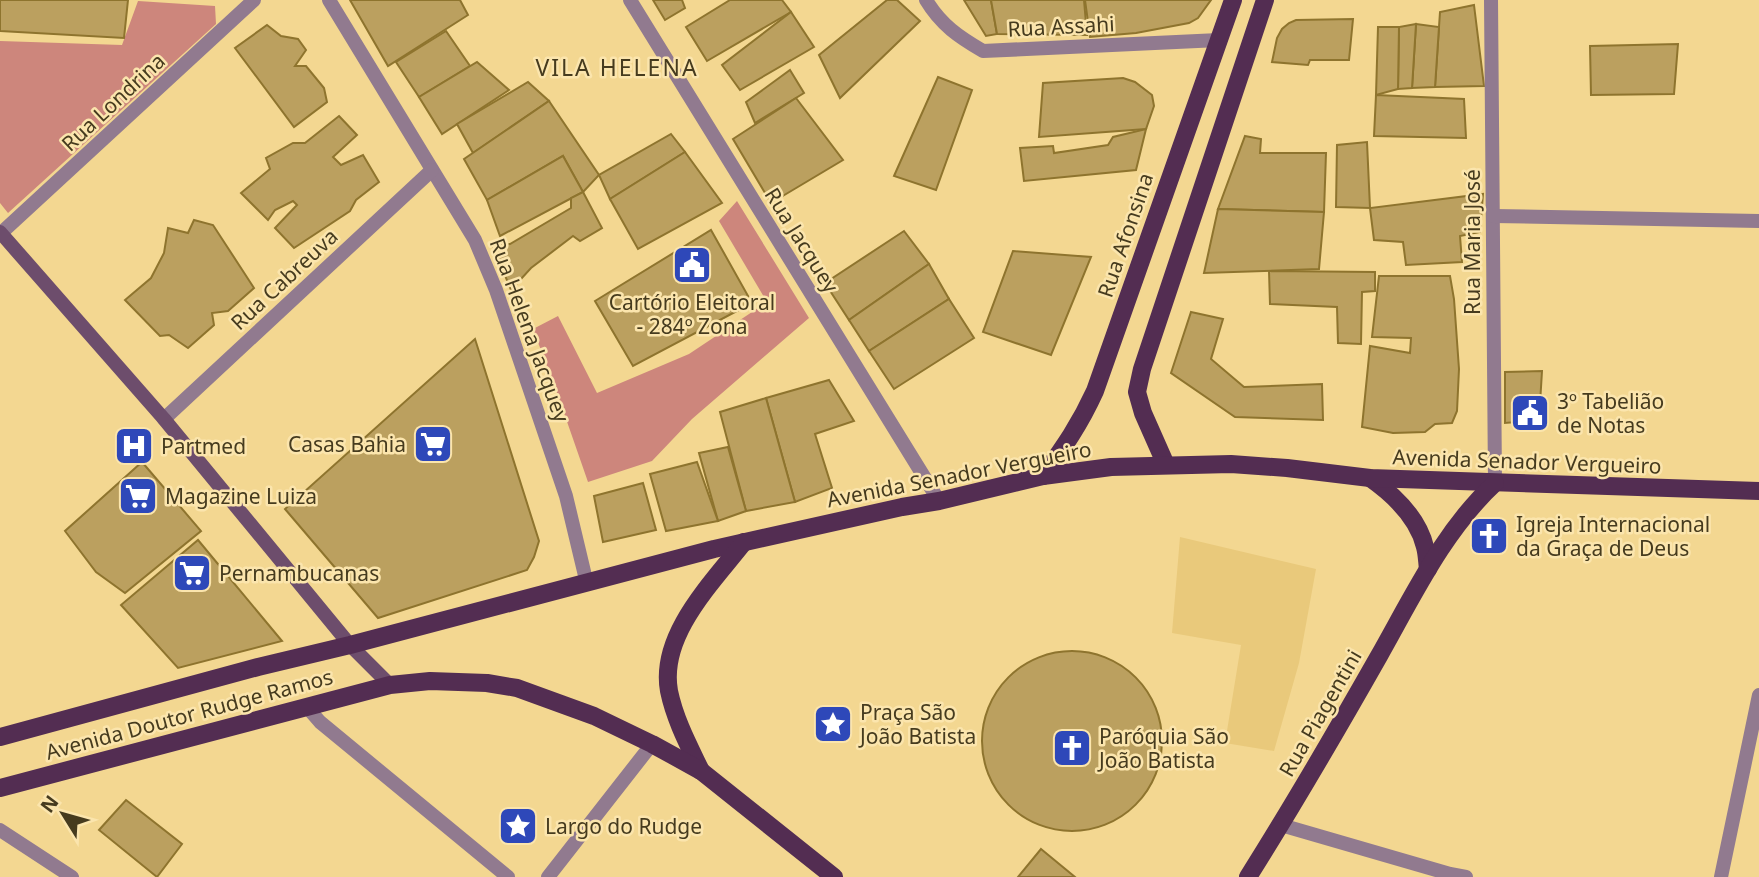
<svg xmlns="http://www.w3.org/2000/svg" width="1759" height="877" font-family="'Noto Sans',sans-serif">
  <rect width="100%" height="100%" fill="#f3d791"/>
  <path fill="#e9c97b" d="M1180 537 1316 569 1299 663 1274 751 1225 743 1241 645 1172 633Z"/>
  <g fill="#cd867c">
    <path d="M138 1 215 6 216 24 8 213 0 203V41L122 45Z"/>
    <path d="M737 201 809 318 692 419 652 461 588 482 556 390 533 329 558 316 597 393 689 354 767 302 719 221Z"/>
  </g>
  <g fill="#bba05f" stroke="#8e742e" stroke-width="2">
    <path d="M0 0H128L124 38 0 31Z"/>
    <path d="M350 0H460L468 15 388 66Z"/>
    <path d="M653 0H682L685 8 665 20Z"/>
    <path d="M730 0H782L791 12 707 61 686 27Z"/>
    <path d="M887 0H897L920 21 840 98 819 55Z"/>
    <path d="M964 0H991L997 34 986 36Z"/>
    <path d="M991 0H1084L1087 35 997 34Z"/>
    <path d="M1085 0H1211L1198 18 1189 23 1136 33 1090 37Z"/>
    <path d="M1474 5 1484 86 1435 87 1440 12Z"/>
    <path d="M791 12 814 47 740 90 722 65Z"/>
    <path d="M1353 19 1349 60H1310L1308 65 1272 62 1277 38 1282 29 1289 23 1296 20Z"/>
    <path d="M1416 24 1439 27 1435 87 1412 88Z"/>
    <path d="M1416 24 1412 88 1398 89 1399 27Z"/>
    <path d="M267 25 281 36 298 39 306 50 295 66H306L324 88 327 102 294 127 235 48Z"/>
    <path d="M1378 27H1399L1398 89 1376 95Z"/>
    <path d="M446 31 470 66 419 97 396 62Z"/>
    <path d="M1678 44 1674 94 1591 95 1590 46Z"/>
    <path d="M477 62 509 90 442 134 419 97Z"/>
    <path d="M790 70 804 93 755 123 746 102Z"/>
    <path d="M938 77 972 90 936 190 894 176Z"/>
    <path d="M1123 78 1135 82 1152 95 1154 106 1146 129 1039 137 1043 83Z"/>
    <path d="M528 82 549 101 473 153 457 124Z"/>
    <path d="M1376 95 1464 99 1466 138 1374 136Z"/>
    <path d="M796 98 843 160 771 203 733 139Z"/>
    <path d="M549 101 599 175 583 192 563 156 487 200 464 159Z"/>
    <path d="M339 116 357 135 333 157 341 165 363 155 379 182 356 200 350 211 294 248 275 228 297 205 293 201 275 210 268 220 241 193 270 169 266 158 293 143H305Z"/>
    <path d="M1146 129 1136 170 1024 181 1020 148 1053 146 1054 153 1108 145 1113 137Z"/>
    <path d="M671 134 685 152 610 199 599 175Z"/>
    <path d="M1245 136 1261 139 1260 153H1326L1324 212 1218 209Z"/>
    <path d="M1367 142 1370 208 1336 207 1337 145Z"/>
    <path d="M685 152 722 203 638 249 610 199Z"/>
    <path d="M563 156 583 192 500 236 487 200Z"/>
    <path d="M583 192 602 228 580 241 573 236 531 268 511 290 493 246 510 244 571 208V198Z"/>
    <path d="M1483 194 1480 232 1460 236 1462 262 1406 265 1403 242 1374 240 1370 208Z"/>
    <path d="M1218 209 1324 212 1319 269 1204 273Z"/>
    <path d="M194 220 213 225 254 288 228 311 212 313 214 325 188 348 169 335 160 336 125 300 151 278 164 253 168 228 188 233Z"/>
    <path d="M711 230 752 303 633 366 595 301Z"/>
    <path d="M904 231 929 264 849 320 825 283Z"/>
    <path d="M1013 251 1091 257 1051 355 983 332Z"/>
    <path d="M929 264 949 299 869 351 849 320Z"/>
    <path d="M1269 271 1375 272V291L1362 292 1361 344 1338 343 1337 307 1270 304Z"/>
    <path d="M1379 276H1450L1454 299 1459 369 1457 411 1452 423 1435 424 1425 432 1393 433 1362 427 1370 346 1410 353 1411 338 1372 337Z"/>
    <path d="M949 299 974 338 894 389 869 351Z"/>
    <path d="M1191 312 1223 319 1211 359 1244 387 1322 384 1323 420 1235 417 1171 373Z"/>
    <path d="M475 339 539 541 534 557 527 570 378 618 285 509Z"/>
    <path d="M1542 371 1539 420 1505 423V372Z"/>
    <path d="M829 380 854 421 815 434 832 488 795 502 766 398Z"/>
    <path d="M766 398 795 502 746 511 720 412Z"/>
    <path d="M728 447 746 511 718 521 699 453Z"/>
    <path d="M142 462 201 531 125 593 96 572 65 531Z"/>
    <path d="M697 462 718 521 666 531 650 474Z"/>
    <path d="M643 483 656 530 603 542 594 496Z"/>
    <path d="M198 540 282 641 178 668 121 605Z"/>
    <circle cx="1072" cy="741" r="90"/>
    <path d="M126 800 182 844 157 877 99 830Z"/>
    <path d="M1041 849 1075 877H1018Z"/>
  </g>
  <g fill="none" stroke-linecap="round" stroke-linejoin="round">
    <g stroke="#917a8f" stroke-width="14">
      <path d="M329 0 475 240 496 290 566 496 587 584"/>
      <path d="M630 0 939 501"/>
      <path d="M926 0C941 25 959 37 983 51L1219 40"/>
      <path d="M1491 0 1495 483"/>
      <path d="M1493 216 1759 221"/>
      <path d="M0 234 254 0"/>
      <path d="M164 419 432 170"/>
      <path d="M307 707 320 722 508 877"/>
      <path d="M1281 825 1450 874 1466 877"/>
      <path d="M0 830 72 877"/>
      <path d="M548 877 652 744"/>
      <path d="M1721 877 1759 695"/>
    </g>
    <path stroke="#6d4d6c" stroke-width="14" d="M0 232 164 419 350 645 390 685"/>
    <g stroke="#532d52" stroke-width="18">
      <path d="M1166 465 1143 413 1137 392 1142 369 1265 0"/>
      <path d="M1043 476C1064 447 1080 424 1095 391L1233 0"/>
      <path d="M1370 478C1394 495 1418 517 1425 547 1427 554 1427 562 1428 569"/>
      <path d="M0 737 258 667 350 645 714 549 902 507 939 501 1043 476 1111 467 1231 464 1287 468 1370 478 1759 491"/>
      <path d="M701 771C689 746 675 720 669 691 659 635 712 583 744 542"/>
      <path d="M0 788 390 685 430 681 487 683 517 688 594 716 652 744 701 771 834 877"/>
      <path d="M1248 877C1294 804 1337 730 1379 656 1413 596 1444 530 1495 483"/>
    </g>
  </g>
  <defs>
    <g id="civic-square" transform="scale(2.0125)"><rect x="-9" y="-9" width="18" height="18" rx="4" fill="#2e48b9" stroke="#fbe5ad"/><path d="M-.6-6.5H3V-4.5H.6V-3L4-1V1h2V6H-6V1h2V-1L-.6-3ZM-1.2 2.5V6h2.4V2.5Z" fill="#fff"/></g>
    <g id="supermarket-square" transform="scale(2.0125)"><rect x="-9" y="-9" width="18" height="18" rx="4" fill="#2e48b9" stroke="#fbe5ad"/><path d="M-6-5.5h2.5l.6 2H6L4.5 2H-2.5L-4.4-4H-6ZM-1.5 3.2a1.3 1.3 0 1 0 .1 0ZM3 3.2a1.3 1.3 0 1 0 .1 0Z" fill="#fff"/></g>
    <g id="hospital-square" transform="scale(2.0125)"><rect x="-9" y="-9" width="18" height="18" rx="4" fill="#2e48b9" stroke="#fbe5ad"/><path d="M-5-5h3v3.5h4V-5h3V5h-3V1.5h-4V5h-3Z" fill="#fff"/></g>
    <g id="church-square" transform="scale(2.0125)"><rect x="-9" y="-9" width="18" height="18" rx="4" fill="#2e48b9" stroke="#fbe5ad"/><path d="M-1.2-6h2.4v3.5h3.3v2.4h-3.3V6h-2.4V-.1h-3.3v-2.4h3.3Z" fill="#fff"/></g>
    <g id="sight-square" transform="scale(2.0125)"><rect x="-9" y="-9" width="18" height="18" rx="4" fill="#2e48b9" stroke="#fbe5ad"/><path d="M0-6L1.8-2.2L6-1.7L2.9 1.2L3.7 5.4L0 3.3L-3.7 5.4L-2.9 1.2L-6-1.7L-1.8-2.2Z" fill="#fff"/></g>
  </defs>
  <g fill-rule="evenodd">
    <use href="#civic-square" x="692" y="265"/>
    <use href="#civic-square" x="1530" y="413"/>
    <use href="#supermarket-square" x="433" y="444"/>
    <use href="#hospital-square" x="134" y="446"/>
    <use href="#supermarket-square" x="138" y="496"/>
    <use href="#church-square" x="1489" y="536"/>
    <use href="#supermarket-square" x="192" y="573"/>
    <use href="#sight-square" x="833" y="724"/>
    <use href="#church-square" x="1072" y="748"/>
    <use href="#sight-square" x="518" y="826"/>
  </g>
  <g text-anchor="middle" dominant-baseline="central" stroke-width="5" stroke-linejoin="round" paint-order="stroke">
    <g font-size="21" fill="#463b1e" stroke="#fbe5ad">
      <text transform="translate(1061 26) rotate(-3)">Rua Assahi</text>
      <text transform="translate(113 102) rotate(-43)">Rua Londrina</text>
      <text transform="translate(1125 235) rotate(-71)">Rua Afonsina</text>
      <text transform="translate(802 240) rotate(58)">Rua Jacquey</text>
      <text transform="translate(1472 242) rotate(-90)">Rua Maria José</text>
      <text transform="translate(284 279) rotate(-43)">Rua Cabreuva</text>
      <text transform="translate(530 330) rotate(70)">Rua Helena Jacquey</text>
      <text transform="translate(1527 461) rotate(2)">Avenida Senador Vergueiro</text>
      <text transform="translate(959 474) rotate(-11)">Avenida Senador Vergueiro</text>
      <text transform="translate(1320 713) rotate(-60)">Rua Piagentini</text>
      <text transform="translate(189 714) rotate(-15)">Avenida Doutor Rudge Ramos</text>
    </g>
    <g font-size="21" fill="#463b1e" stroke="#fbe5ad" text-anchor="start">
      <text x="692" y="302" text-anchor="middle">Cartório Eleitoral<tspan x="692" dy="24">- 284º Zona</tspan></text>
      <text x="1557" y="401">3º Tabelião<tspan x="1557" dy="24">de Notas</tspan></text>
      <text x="406" y="444" text-anchor="end">Casas Bahia</text>
      <text x="161" y="446">Partmed</text>
      <text x="165" y="496">Magazine Luiza</text>
      <text x="1516" y="524">Igreja Internacional<tspan x="1516" dy="24">da Graça de Deus</tspan></text>
      <text x="219" y="573">Pernambucanas</text>
      <text x="860" y="712">Praça São<tspan x="860" dy="24">João Batista</tspan></text>
      <text x="1099" y="736">Paróquia São<tspan x="1099" dy="24">João Batista</tspan></text>
      <text x="545" y="826">Largo do Rudge</text>
    </g>
    <g font-size="23" letter-spacing="2" fill="#463b1e" stroke="#fbe5ad">
      <text x="617" y="67">VILA HELENA</text>
    </g>
  </g>
  <g transform="translate(63 814) rotate(307)" stroke="#fbe5ad" stroke-width="5" paint-order="stroke">
  <path d="M0-5L12 26L0 18L-12 26Z" fill="#463b1e"/>
  <text y="-10" font-size="19" font-weight="bold" text-anchor="middle" fill="#463b1e">N</text>
  </g>
</svg>
